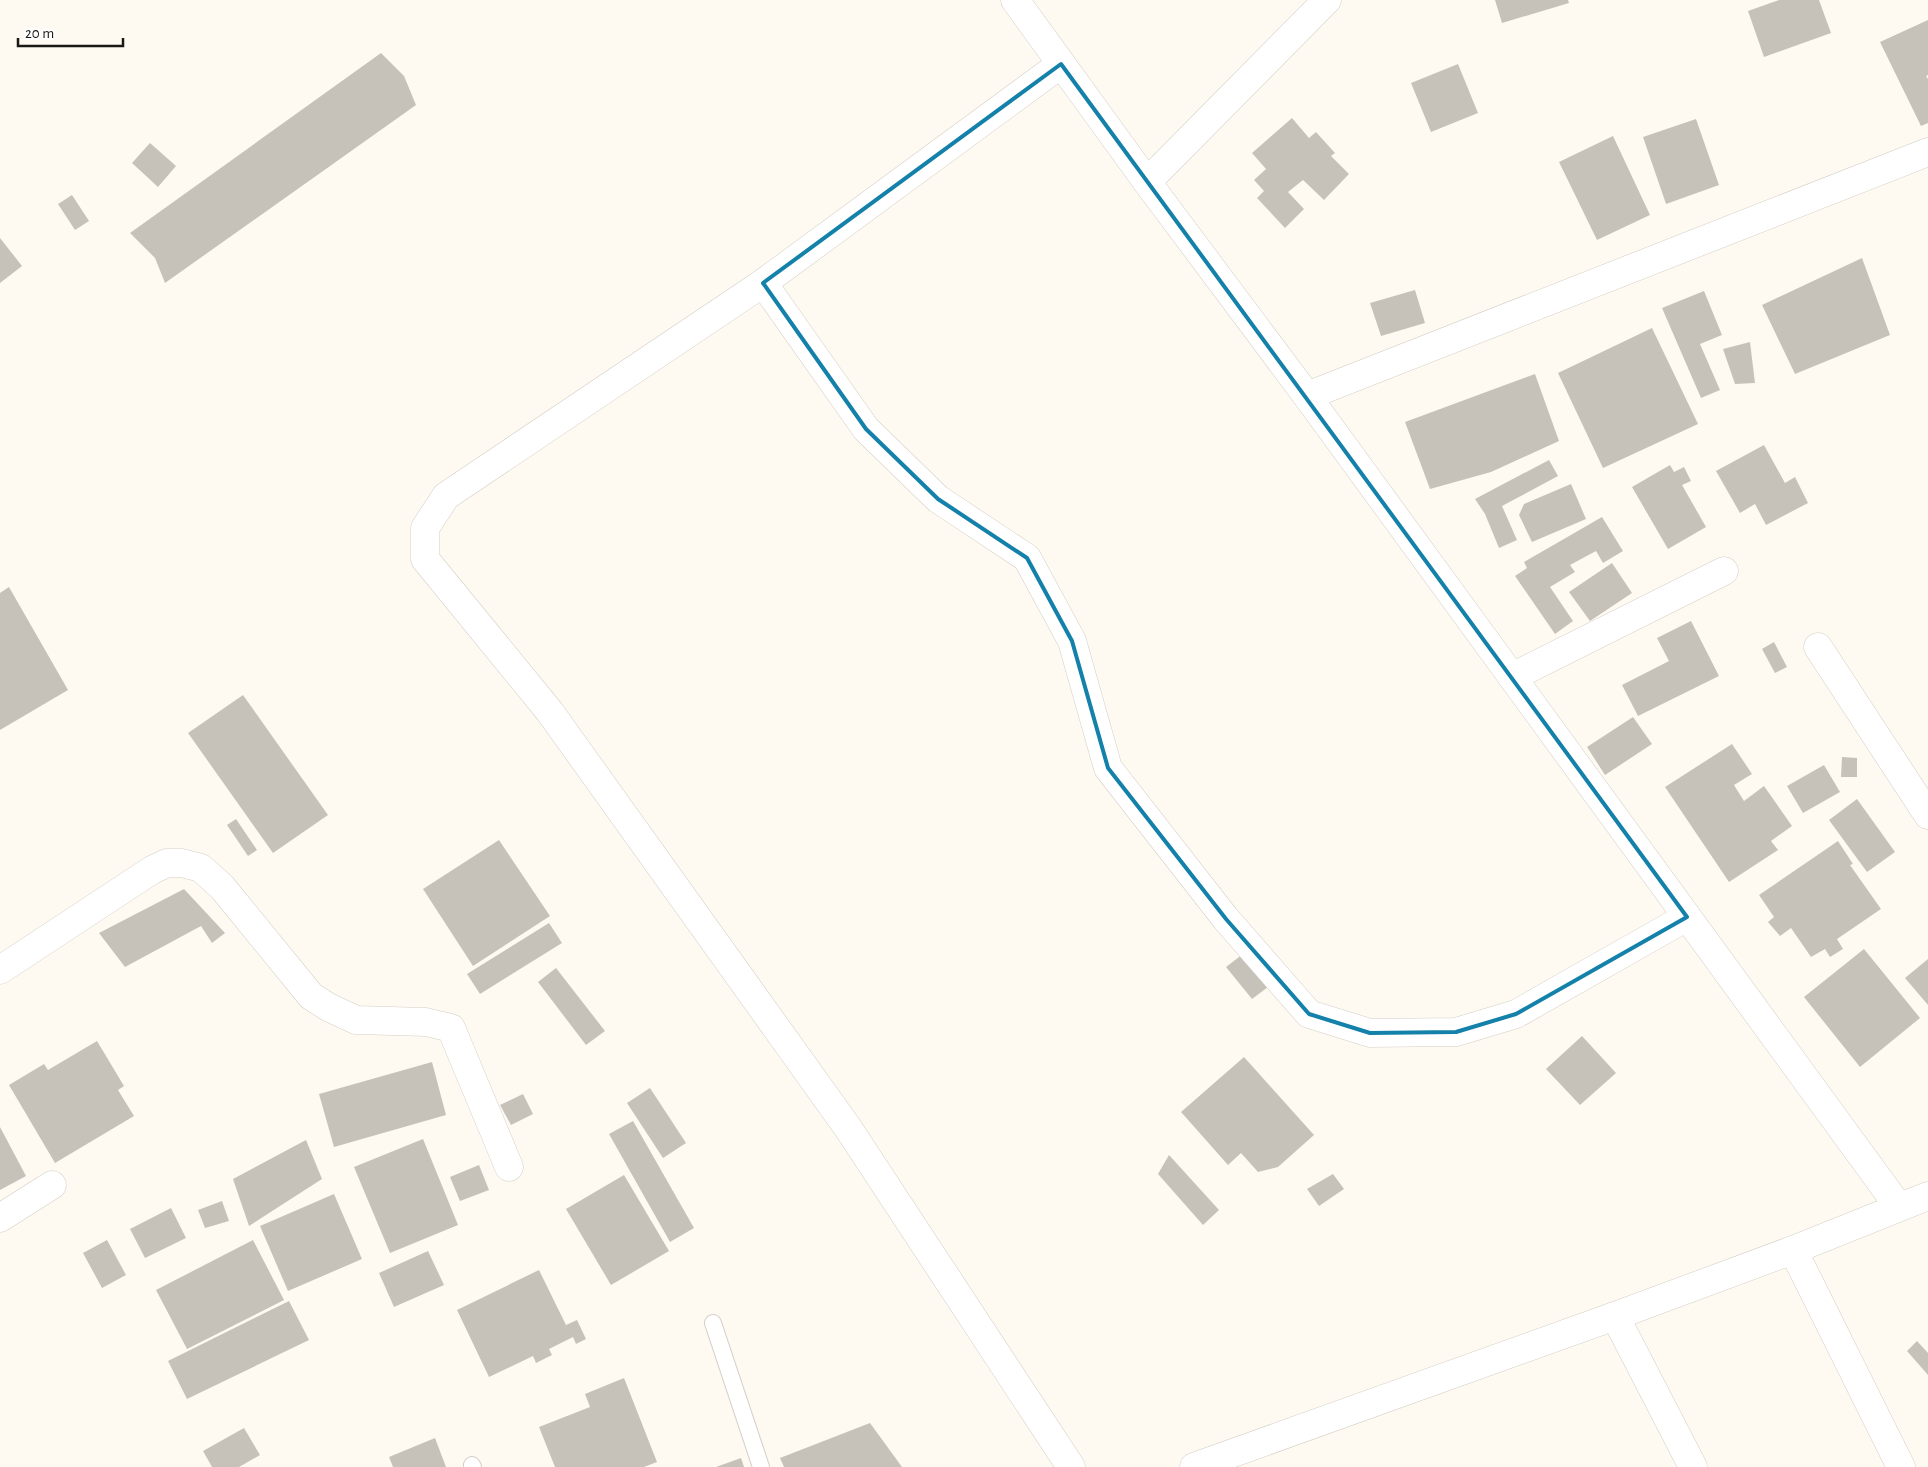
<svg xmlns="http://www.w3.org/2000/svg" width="1928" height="1467" font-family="'Alegreya Sans',sans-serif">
  <rect width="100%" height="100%" fill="#fefaf2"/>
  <g fill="#c7c2b9">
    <path d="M1495 0H1568L1569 3 1502 23Z"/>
    <path d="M1779 0H1819L1831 33 1764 57 1748 11Z"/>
    <path d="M1928 20V75L1926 76 1928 79V123L1921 126 1880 42Z"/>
    <path d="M381 53 404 76 416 105 165 283 155 258 130 233Z"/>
    <path d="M1458 64 1478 113 1431 132 1411 83Z"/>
    <path d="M1292 118 1309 138 1316 132 1335 153 1331 156 1349 174 1324 200 1303 180 1288 192 1304 209 1285 228 1257 198 1264 191 1254 180 1266 169 1252 153Z"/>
    <path d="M1696 119 1719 185 1666 204 1643 137Z"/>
    <path d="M1613 136 1650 215 1597 240 1559 162Z"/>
    <path d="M150 143 176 166 158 187 132 163Z"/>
    <path d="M72 195 89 221 75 230 58 204Z"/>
    <path d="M0 238 22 266 0 283Z"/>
    <path d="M1862 258 1890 335 1795 374 1762 305Z"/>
    <path d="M1415 290 1425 323 1381 336 1370 303Z"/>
    <path d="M1704 291 1722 335 1700 344 1720 390 1701 398 1662 308Z"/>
    <path d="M1652 328 1698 424 1603 468 1558 373Z"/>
    <path d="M1750 342 1755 383 1735 384 1723 349Z"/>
    <path d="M1535 374 1559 441 1491 472 1430 489 1405 422Z"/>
    <path d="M1764 445 1785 483 1795 477 1808 503 1766 525 1755 504 1740 513 1716 471Z"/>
    <path d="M1549 460 1558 476 1502 506 1517 540 1499 548 1485 514 1475 499Z"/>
    <path d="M1670 465 1674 472 1684 467 1691 481 1682 485 1706 527 1668 549 1632 487Z"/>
    <path d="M1571 484 1586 519 1532 542 1519 515 1524 504Z"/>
    <path d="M1602 517 1623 551 1603 563 1596 551 1570 565 1575 572 1550 587 1573 621 1555 634 1515 576 1527 568 1524 562Z"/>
    <path d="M1612 563 1632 593 1590 621 1569 592Z"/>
    <path d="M9 587 68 690 0 730V593Z"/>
    <path d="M1691 621 1719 676 1638 716 1622 685 1669 661 1657 638Z"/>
    <path d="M1774 642 1787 667 1775 673 1762 649Z"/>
    <path d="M243 695 328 815 273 853 188 733Z"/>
    <path d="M1633 717 1652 744 1605 775 1587 747Z"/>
    <path d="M1732 744 1752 774 1734 785 1744 801 1764 786 1792 826 1771 841 1778 850 1729 882 1665 787Z"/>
    <path d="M1842 757 1857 758V777H1841Z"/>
    <path d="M1824 765 1840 792 1803 813 1787 786Z"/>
    <path d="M1857 799 1895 852 1867 872 1829 820Z"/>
    <path d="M236 819 257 850 248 856 227 825Z"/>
    <path d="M499 840 550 916 473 966 423 889Z"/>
    <path d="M1838 841 1853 864 1850 865 1881 909 1837 939 1843 949 1830 957 1825 949 1811 957 1791 928 1780 936 1768 922 1774 917 1759 895Z"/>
    <path d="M184 889 225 933 212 943 201 926 125 967 99 933Z"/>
    <path d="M549 923 562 943 480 994 467 974Z"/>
    <path d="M1864 949 1920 1018 1860 1067 1804 997Z"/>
    <path d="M1243 954 1268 987 1252 999 1226 967Z"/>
    <path d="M1928 959V1005L1905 978Z"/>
    <path d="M556 968 605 1031 586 1045 538 982Z"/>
    <path d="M1582 1036 1616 1073 1580 1105 1546 1069Z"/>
    <path d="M97 1041 124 1086 118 1090 134 1116 55 1163 9 1085 44 1064 48 1070Z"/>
    <path d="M1244 1057 1314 1135 1278 1167 1258 1172 1241 1153 1228 1165 1181 1112Z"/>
    <path d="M432 1062 446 1115 334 1147 319 1094Z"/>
    <path d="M650 1088 686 1143 663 1158 627 1103Z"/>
    <path d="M523 1094 533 1114 511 1125 500 1105Z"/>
    <path d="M633 1121 694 1228 670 1242 609 1134Z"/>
    <path d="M0 1127 26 1176 0 1190Z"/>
    <path d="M423 1139 458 1225 390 1253 354 1167Z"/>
    <path d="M306 1140 322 1179 249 1226 233 1179Z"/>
    <path d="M1169 1155 1219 1210 1203 1225 1158 1174Z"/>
    <path d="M479 1165 489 1190 460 1201 450 1177Z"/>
    <path d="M1333 1174 1344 1189 1319 1206 1307 1189Z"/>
    <path d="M624 1175 669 1251 611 1285 566 1209Z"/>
    <path d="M334 1194 362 1259 288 1291 260 1226Z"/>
    <path d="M222 1201 229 1221 205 1228 198 1210Z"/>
    <path d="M171 1208 186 1238 145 1258 130 1229Z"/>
    <path d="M107 1240 126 1275 102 1288 83 1253Z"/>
    <path d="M253 1240 284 1300 187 1349 156 1290Z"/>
    <path d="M428 1251 444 1285 394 1307 379 1273Z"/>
    <path d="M539 1270 566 1325 577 1320 586 1339 576 1344 573 1337 549 1349 552 1355 536 1363 533 1356 489 1377 457 1310Z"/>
    <path d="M289 1301 309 1340 187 1399 168 1361Z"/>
    <path d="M1917 1341 1928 1353V1375L1907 1351Z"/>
    <path d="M624 1378 657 1462 644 1467H555L539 1427 590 1407 585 1394Z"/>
    <path d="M870 1423 902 1467H784L780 1458Z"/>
    <path d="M244 1428 260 1455 239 1467H212L203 1451Z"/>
    <path d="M435 1438 446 1467H393L389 1457Z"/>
    <path d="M741 1458 744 1467H716Z"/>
  </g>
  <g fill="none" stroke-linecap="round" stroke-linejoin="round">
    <g stroke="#d4cec5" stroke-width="18">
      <g id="lane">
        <path d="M713 1323 761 1467"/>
        <path d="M472 1465 473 1467"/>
      </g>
    </g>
    <g stroke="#d4cec5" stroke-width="29">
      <g id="street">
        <path d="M1015 0 1147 182 1307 396 1899 1207"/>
        <path d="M1061 64 763 283 446 496 425 528V559L550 712 848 1128 1071 1467"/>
        <path d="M1147 182 1327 0"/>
        <path d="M763 283 866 429 938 499 1027 558 1072 641 1108 768 1226 919 1309 1014 1370 1033 1456 1032 1516 1014 1687 917"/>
        <path d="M1307 396 1928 152"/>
        <path d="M1818 647 1928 815"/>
        <path d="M1512 677 1724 571"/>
        <path d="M0 970 152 870 167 863H182L201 868 222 887 311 996 328 1007 356 1020 426 1022 451 1028 509 1167"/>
        <path d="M0 1218 52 1185"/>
        <path d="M1793 1250 1901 1467"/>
        <path d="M1615 1316 1693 1467"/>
      </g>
    </g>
    <g stroke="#d4cec5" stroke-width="29">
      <path id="secondary" d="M1194 1467 1615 1316 1793 1250 1928 1196"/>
    </g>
    <use href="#lane" stroke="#fff" stroke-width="16"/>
    <use href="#street" stroke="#fff" stroke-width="28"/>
    <use href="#secondary" stroke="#fff" stroke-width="28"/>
  </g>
  <path fill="none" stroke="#1381a9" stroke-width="4" stroke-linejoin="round" d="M1061 64 1687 917 1516 1014 1456 1032 1370 1033 1309 1014 1226 919 1108 768 1072 641 1027 558 938 499 866 429 763 283Z"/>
  <path d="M18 38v8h105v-8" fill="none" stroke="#1a1814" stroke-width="2.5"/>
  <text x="25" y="38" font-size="15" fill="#1a1814" stroke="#ffffff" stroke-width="4" paint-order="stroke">20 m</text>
</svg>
